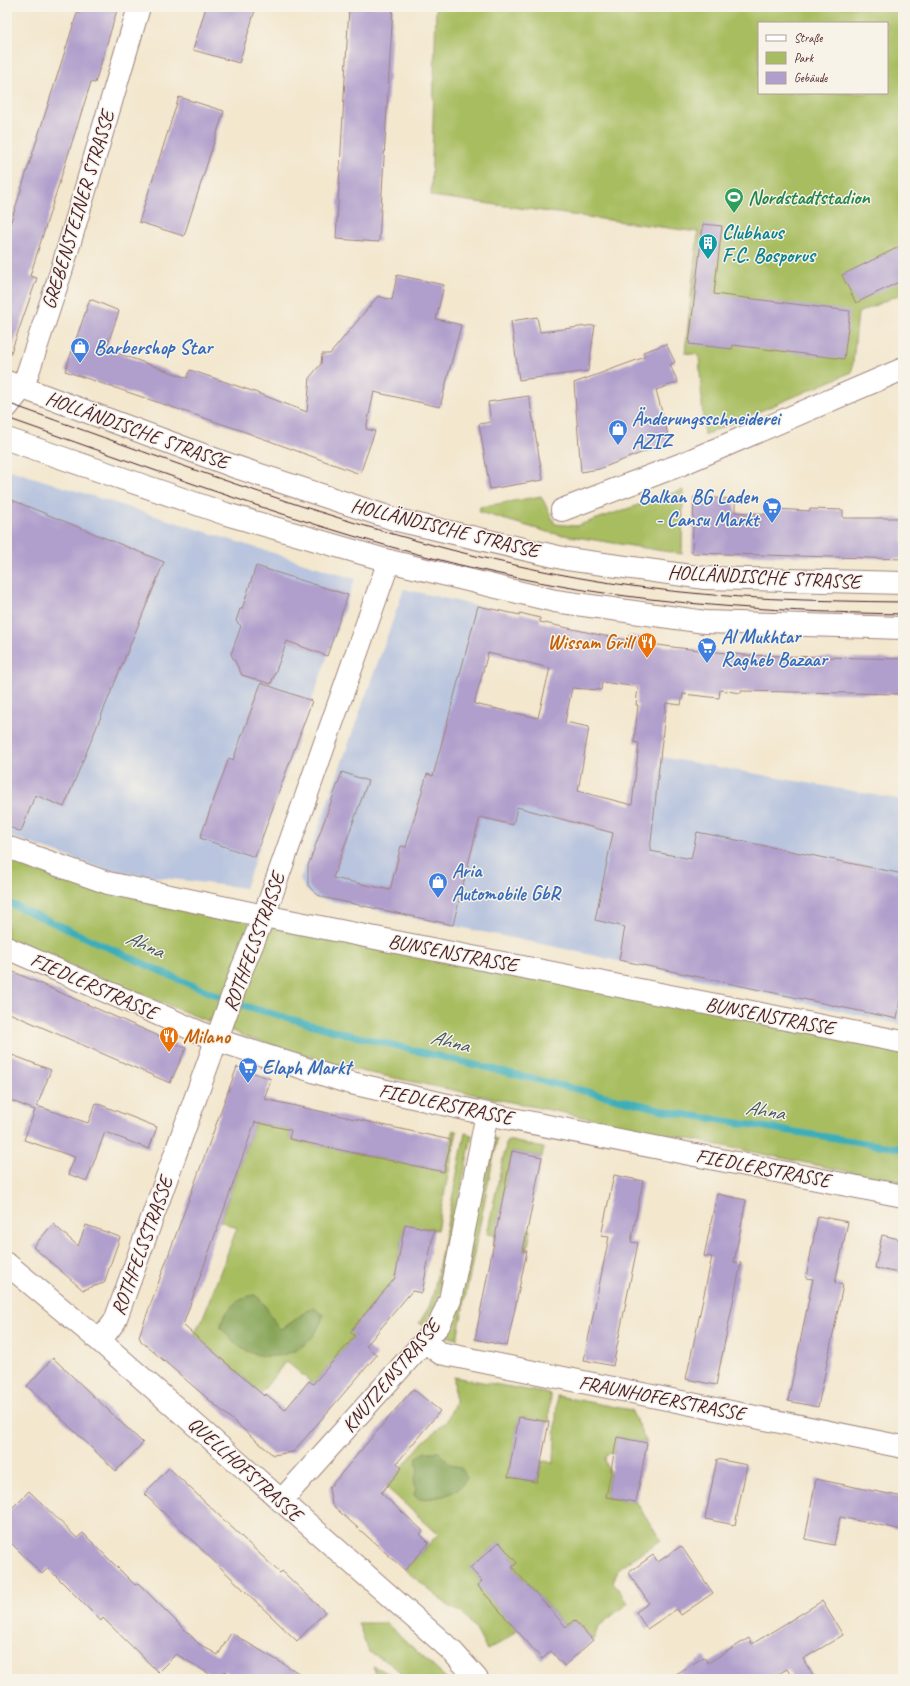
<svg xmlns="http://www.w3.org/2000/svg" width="910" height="1686" font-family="Caveat,sans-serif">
  <rect width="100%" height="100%" fill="#f7f3e8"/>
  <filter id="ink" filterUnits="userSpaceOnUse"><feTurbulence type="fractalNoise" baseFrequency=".025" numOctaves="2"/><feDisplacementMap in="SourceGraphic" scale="8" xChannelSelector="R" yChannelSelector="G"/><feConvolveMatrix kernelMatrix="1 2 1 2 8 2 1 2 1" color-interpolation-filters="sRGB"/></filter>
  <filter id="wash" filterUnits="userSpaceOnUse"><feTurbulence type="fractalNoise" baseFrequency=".012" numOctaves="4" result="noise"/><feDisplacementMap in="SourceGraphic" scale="16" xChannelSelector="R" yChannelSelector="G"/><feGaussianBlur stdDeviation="0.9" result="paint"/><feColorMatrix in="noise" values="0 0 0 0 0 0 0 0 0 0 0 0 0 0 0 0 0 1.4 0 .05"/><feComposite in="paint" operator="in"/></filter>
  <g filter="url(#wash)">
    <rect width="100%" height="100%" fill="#f3e7ce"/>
    <g fill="#b9c5de">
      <path d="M7 469 355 579 245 888 109 871 7 835Z"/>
      <path d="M404 589 499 611 465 736 524 778 654 811 662 757 903 800V1025L556 947 316 898 305 889 300 879Z"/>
    </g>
    <g fill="#a8bd61" stroke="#796e46" fill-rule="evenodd">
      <path d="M436 7H903V293L858 313 852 372 704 435 699 355 685 353 698 232 431 196ZM759 23H887V93H759Z"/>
      <path d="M683 490 682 554 551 533 479 512 480 507 541 496 555 524 576 526Z"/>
      <path d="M7 856 903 1051V1183L351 1069 247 1037 7 940Z"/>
      <path d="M255 1122 291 1130 289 1139 444 1172 453 1130 457 1131 437 1230 405 1225 393 1287 381 1294 350 1331 355 1336 313 1384 286 1361 261 1393 193 1334 202 1320 237 1228 220 1221Z"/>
      <path d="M465 1133 472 1135 440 1293 434 1309 422 1326 419 1323 429 1307 434 1291Z"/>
      <path d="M492 1138 497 1139 457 1339 445 1336Z"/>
      <path d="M507 1140 544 1148 542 1157 512 1151 499 1215 498 1223 531 1230 527 1251 493 1245 495 1235 487 1234Z"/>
      <path d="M454 1377 550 1394 549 1422 519 1417 508 1477 537 1482 542 1461 554 1462 557 1396 631 1410 647 1443 617 1437 614 1454 607 1453 605 1460 610 1473 606 1497 636 1502 661 1540 619 1568 613 1582 628 1603 599 1626 593 1640 574 1620 566 1627 512 1567 517 1563 499 1542 470 1568 482 1581 478 1585 517 1629 504 1641 487 1650 475 1628 461 1612 450 1607 405 1570 438 1534 386 1487 423 1442 446 1422 455 1403Z"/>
      <path d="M358 1623H386L447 1679H406C396 1666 384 1659 369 1652Z"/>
      <path d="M373 1666 394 1676 396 1679H378Z"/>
    </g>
    <g fill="#86a457" stroke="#686241">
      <path d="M255 1295C266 1303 271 1319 280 1329 293 1324 301 1312 314 1308L323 1315C315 1350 275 1367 243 1349 235 1344 228 1335 221 1328 222 1311 239 1297 255 1295Z"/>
      <path d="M425 1452H439L451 1464 462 1469 467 1478C456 1497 437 1498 418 1499L414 1495 416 1488 414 1479 418 1472 416 1458Z"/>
    </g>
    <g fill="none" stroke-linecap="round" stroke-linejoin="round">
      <path stroke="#3daeb7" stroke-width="7" d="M7 902 180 980 238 1004 334 1031 676 1113 903 1149"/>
    </g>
    <g id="blocks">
      <g fill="#b09fcc" fill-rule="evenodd">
        <path d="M79 7H118L95 83 91 82 30 276 37 278 10 355H7V234Z"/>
        <path d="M206 7H256L239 63 193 50Z"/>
        <path d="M349 7H393L379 242 336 239Z"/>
        <path d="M179 97 224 111 184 236 139 222Z"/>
        <path d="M703 224 722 226 714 294 850 311 844 359 733 345 732 349 689 344Z"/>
        <path d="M903 245V280L856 303 842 275Z"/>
        <path d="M397 275 444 285 436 319 461 325 440 407 374 392 366 429 375 431 360 474 237 429 65 371 90 299 119 311 106 349 187 378 190 370 252 391 307 412 310 377 321 364 322 354H330L378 296 392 300Z"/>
        <path d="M537 317 540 332 595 325 588 371 519 380 511 321Z"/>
        <path d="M666 344 675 362 670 365 678 382 656 390 670 442 599 469 581 472 574 383 645 357 643 352Z"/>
        <path d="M529 396 543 480 490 489 479 424 491 422 488 402Z"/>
        <path d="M694 497 735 499V512L776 515V509L810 511V509L843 510V518H903V559L692 553Z"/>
        <path d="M7 498 164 562 64 807 35 795 21 832 7 826Z"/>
        <path d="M256 566 348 595 327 656 287 641 271 684 242 675 231 654 241 626 236 621 240 609H242Z"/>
        <path d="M478 606 520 615V613L540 618V622L605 636 628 640 629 635 651 639V644L672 647 744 655 903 659V694L741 691V693L720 690 719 698 683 694 681 705 666 703 650 851 691 859 697 832 903 874V1001L900 1000 897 1019 619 960 625 927 595 920 613 833 517 807 513 825 480 817 453 925 326 898 318 895 312 890 308 885V866L342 772 368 781 333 878 390 890 401 846 406 847 427 774 433 776ZM488 653 550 668 538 718 474 704ZM602 682 638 687 636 705H638L634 742 639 743 632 805 578 791 589 727 565 722 572 688 601 690Z"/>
        <path d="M261 683 312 701 255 857 200 838 229 758 233 760Z"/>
        <path d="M7 969 186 1048 170 1083 7 1012Z"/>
        <path d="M7 1053 51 1070 37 1106 88 1123 96 1103 157 1127 149 1149 105 1132 87 1181 68 1174 75 1157 24 1140 35 1110 7 1099Z"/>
        <path d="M237 1067 271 1079 264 1099 451 1140 444 1172 289 1139 291 1130 255 1122 183 1325 264 1396 266 1394 285 1410 309 1381 313 1384 355 1336 350 1332 395 1278 405 1224 434 1230 422 1293 412 1291 366 1346 377 1355 293 1452 273 1455 141 1341 139 1336Z"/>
        <path d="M512 1151 542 1157 523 1251H527L507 1346 475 1339Z"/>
        <path d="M614 1175 643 1181 631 1242 638 1243 613 1366 584 1360 609 1237 601 1236Z"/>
        <path d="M717 1194 746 1200 734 1262 741 1263 716 1385 686 1379 712 1257 704 1256Z"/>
        <path d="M818 1216 848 1222 835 1283 843 1285 818 1407 788 1401 813 1279 806 1278Z"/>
        <path d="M53 1224 78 1246 86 1225 120 1237 104 1283 83 1290 33 1247Z"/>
        <path d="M882 1235 903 1240V1274L875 1268Z"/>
        <path d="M53 1358 143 1443 116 1471 27 1386Z"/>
        <path d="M413 1389 440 1411 397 1463 402 1468 381 1493 423 1531 420 1534 429 1543 405 1570 332 1505 329 1488Z"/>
        <path d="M519 1417 549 1422 537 1482 508 1477Z"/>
        <path d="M617 1437 647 1443 636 1502 606 1497Z"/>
        <path d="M717 1459 747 1465 735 1525 705 1519Z"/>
        <path d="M169 1468 280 1573 282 1571 325 1612 297 1641 144 1494Z"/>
        <path d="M816 1479 903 1497V1530L840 1517 834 1545 805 1539Z"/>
        <path d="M29 1491 77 1538 83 1533 135 1585 138 1583 199 1644 218 1655 231 1633 309 1679H238L225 1671 221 1679H218L176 1654 158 1672 103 1618 101 1621 48 1568 42 1574 7 1539V1513Z"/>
        <path d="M499 1542 517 1563 512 1567 566 1627 574 1620 593 1640 564 1666 551 1651 542 1659 477 1585 482 1581 470 1568Z"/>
        <path d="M681 1546 713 1593 681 1615 677 1609 647 1629 636 1612 649 1603 628 1573 653 1555 658 1562Z"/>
        <path d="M822 1601 843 1635 803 1659 815 1679H793L787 1669 770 1679H668L704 1657 708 1663 749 1638 752 1644Z"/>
      </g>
    </g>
  </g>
  <g filter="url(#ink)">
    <use href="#blocks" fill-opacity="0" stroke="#9e837c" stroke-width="1"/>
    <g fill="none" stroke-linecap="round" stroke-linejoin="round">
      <g stroke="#9e837c" stroke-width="24">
        <g id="street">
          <path d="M7 407 23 387 29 369 61 272 139 7"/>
          <path d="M562 510 682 464 903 369"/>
          <path d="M7 948 217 1040 347 1082 487 1114 903 1196"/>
          <path d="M7 1264 100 1341 451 1650 477 1679"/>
          <path d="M100 1341 115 1321 242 969 264 916 389 561"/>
          <path d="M425 1342 440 1353 903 1447"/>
          <path d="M281 1501 439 1325 450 1300 487 1114"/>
        </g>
      </g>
      <g stroke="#9e837c" stroke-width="24">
        <path id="secondary" d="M7 847 108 883 264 916 903 1042"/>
      </g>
      <g stroke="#9e837c" stroke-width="24">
        <g id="primary">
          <path d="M7 382 233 466 397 520 567 559 705 578 903 583"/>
          <path d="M7 439 226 514 389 561 555 601 705 622 903 628"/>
        </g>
      </g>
      <use href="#street" stroke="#fff" stroke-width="22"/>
      <use href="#secondary" stroke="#fff" stroke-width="22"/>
      <use href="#primary" stroke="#fff" stroke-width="22"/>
      <g stroke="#4a1f2b" stroke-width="1">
        <path d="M7 403C214 476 420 558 639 587 726 599 815 601 903 602"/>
        <path d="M7 418C190 482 374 554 566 587 678 606 790 612 903 614"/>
      </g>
    </g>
  </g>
  <defs>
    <g id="stadium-pin" transform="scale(1)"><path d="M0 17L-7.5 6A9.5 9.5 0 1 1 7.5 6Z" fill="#2e9e5b" stroke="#f7f3e8"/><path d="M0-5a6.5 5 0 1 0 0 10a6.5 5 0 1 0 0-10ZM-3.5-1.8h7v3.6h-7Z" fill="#fff"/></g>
    <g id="building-pin" transform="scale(1)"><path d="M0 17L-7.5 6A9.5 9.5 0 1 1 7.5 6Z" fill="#0f9aa8" stroke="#f7f3e8"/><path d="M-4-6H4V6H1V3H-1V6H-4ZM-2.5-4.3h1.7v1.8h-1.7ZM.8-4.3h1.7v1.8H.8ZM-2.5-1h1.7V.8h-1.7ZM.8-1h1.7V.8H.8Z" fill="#fff"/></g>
    <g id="shop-pin" transform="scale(1)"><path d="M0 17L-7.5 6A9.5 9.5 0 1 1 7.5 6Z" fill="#3f7fe0" stroke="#f7f3e8"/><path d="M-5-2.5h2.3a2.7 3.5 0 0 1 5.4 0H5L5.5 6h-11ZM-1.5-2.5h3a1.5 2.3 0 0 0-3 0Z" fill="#fff"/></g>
    <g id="supermarket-pin" transform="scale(1)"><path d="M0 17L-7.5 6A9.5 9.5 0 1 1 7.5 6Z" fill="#3f7fe0" stroke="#f7f3e8"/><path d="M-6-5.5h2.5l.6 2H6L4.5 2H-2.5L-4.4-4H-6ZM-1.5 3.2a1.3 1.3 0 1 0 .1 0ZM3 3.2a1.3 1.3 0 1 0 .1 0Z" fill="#fff"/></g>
    <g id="restaurant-pin" transform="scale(1)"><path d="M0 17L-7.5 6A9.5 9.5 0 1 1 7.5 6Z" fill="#e8710a" stroke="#f7f3e8"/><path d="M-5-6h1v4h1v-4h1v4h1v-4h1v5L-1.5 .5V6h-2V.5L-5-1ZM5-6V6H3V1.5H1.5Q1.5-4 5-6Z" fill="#fff"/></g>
  </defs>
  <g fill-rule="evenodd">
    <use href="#stadium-pin" x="734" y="197"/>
    <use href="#building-pin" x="708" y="243"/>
    <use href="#shop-pin" x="80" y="347"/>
    <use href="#shop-pin" x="618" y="429"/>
    <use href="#supermarket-pin" x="772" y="507"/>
    <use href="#restaurant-pin" x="647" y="642"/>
    <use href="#supermarket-pin" x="707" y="647"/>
    <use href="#shop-pin" x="438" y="882"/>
    <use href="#restaurant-pin" x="169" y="1036"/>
    <use href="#supermarket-pin" x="248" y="1067"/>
  </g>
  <g text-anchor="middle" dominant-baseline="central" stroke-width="3" stroke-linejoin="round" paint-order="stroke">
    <g font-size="20" font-weight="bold" fill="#27864d" stroke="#f7f3e8" text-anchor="start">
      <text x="748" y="197">Nordstadtstadion</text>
    </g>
    <g font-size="20" fill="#4a1f2b" stroke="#f7f3e8">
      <text transform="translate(78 210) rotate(-73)">GREBENSTEINER STRASSE</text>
      <text transform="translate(137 430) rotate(20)">HOLLÄNDISCHE STRASSE</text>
      <text transform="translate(445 528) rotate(14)">HOLLÄNDISCHE STRASSE</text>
      <text transform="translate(764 577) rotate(3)">HOLLÄNDISCHE STRASSE</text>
      <text transform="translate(254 942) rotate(-70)">ROTHFELSSTRASSE</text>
      <text transform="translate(453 953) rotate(11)">BUNSENSTRASSE</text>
      <text transform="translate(94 986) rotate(24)">FIEDLERSTRASSE</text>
      <text transform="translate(770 1016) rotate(11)">BUNSENSTRASSE</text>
      <text transform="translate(446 1104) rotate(12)">FIEDLERSTRASSE</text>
      <text transform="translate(763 1168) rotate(11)">FIEDLERSTRASSE</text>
      <text transform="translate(142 1246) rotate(-70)">ROTHFELSSTRASSE</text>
      <text transform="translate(391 1376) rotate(-50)">KNUTZENSTRASSE</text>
      <text transform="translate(662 1398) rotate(11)">FRAUNHOFERSTRASSE</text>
      <text transform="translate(245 1469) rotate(42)">QUELLHOFSTRASSE</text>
    </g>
    <g font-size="20" font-weight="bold" fill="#0d838f" stroke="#f7f3e8" text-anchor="start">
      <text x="722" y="232">Clubhaus<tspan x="722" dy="23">F.C. Bosporus</tspan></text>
    </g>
    <g font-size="20" font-weight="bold" fill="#366cbe" stroke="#f7f3e8" text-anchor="start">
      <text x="94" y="347">Barbershop Star</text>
      <text x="632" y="418">Änderungsschneiderei<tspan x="632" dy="23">AZIZ</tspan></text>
      <text x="758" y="496" text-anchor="end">Balkan BG Laden<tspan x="758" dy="23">- Cansu Markt</tspan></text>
      <text x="721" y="636">Al Mukhtar<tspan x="721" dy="23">Ragheb Bazaar</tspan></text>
      <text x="452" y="870">Aria<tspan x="452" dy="23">Automobile GbR</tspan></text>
      <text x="262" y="1067">Elaph Markt</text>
    </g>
    <g font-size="20" font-weight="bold" fill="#c56008" stroke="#f7f3e8" text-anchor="end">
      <text x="633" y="642">Wissam Grill</text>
      <text x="183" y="1036" text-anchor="start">Milano</text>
    </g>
    <g font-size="21" font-style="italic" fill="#455863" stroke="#f7f3e8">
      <text transform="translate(145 944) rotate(24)">Ahna</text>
      <text transform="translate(450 1041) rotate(14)">Ahna</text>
      <text transform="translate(765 1110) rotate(9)">Ahna</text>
    </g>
  </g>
  <rect width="910" height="1686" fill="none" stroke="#f7f3e8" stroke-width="24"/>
  <rect x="758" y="22" width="130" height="72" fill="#f7f3e8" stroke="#b29e9c"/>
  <rect x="766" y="35" width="20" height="6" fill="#ffffff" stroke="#b29e9c"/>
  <text x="794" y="42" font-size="12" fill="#4a1f2b">Straße</text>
  <rect x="766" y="52" width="20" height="12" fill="#a8bd61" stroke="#b29e9c"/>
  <text x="794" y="62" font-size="12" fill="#4a1f2b">Park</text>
  <rect x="766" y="72" width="20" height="12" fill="#b09fcc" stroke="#b29e9c"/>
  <text x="794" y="82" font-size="12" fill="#4a1f2b">Gebäude</text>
</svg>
